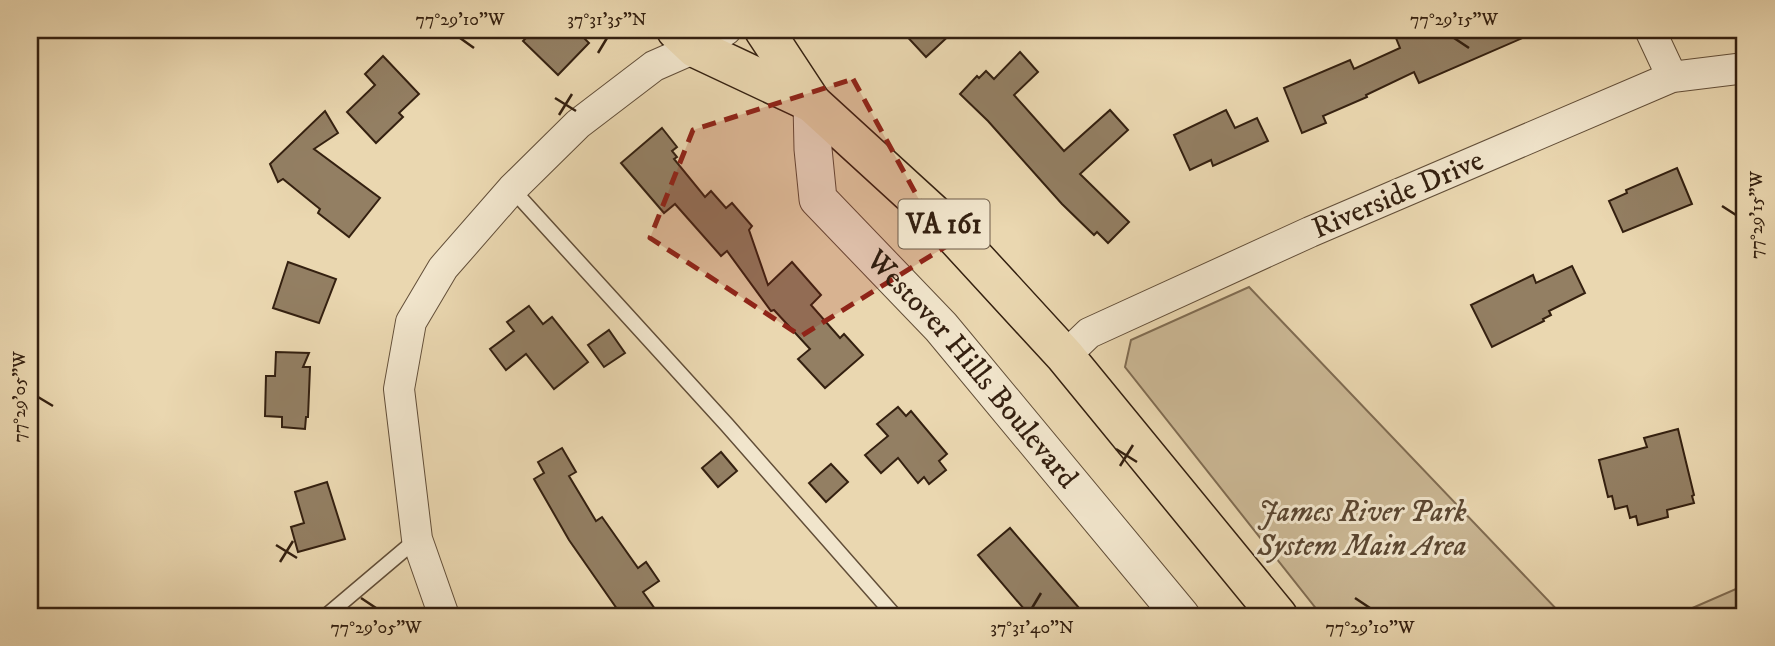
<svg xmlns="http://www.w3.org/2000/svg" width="1775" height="646" font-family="'IM FELL DW Pica',serif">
  <rect width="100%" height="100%" fill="#ead7b0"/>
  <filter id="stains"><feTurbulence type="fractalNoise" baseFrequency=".00286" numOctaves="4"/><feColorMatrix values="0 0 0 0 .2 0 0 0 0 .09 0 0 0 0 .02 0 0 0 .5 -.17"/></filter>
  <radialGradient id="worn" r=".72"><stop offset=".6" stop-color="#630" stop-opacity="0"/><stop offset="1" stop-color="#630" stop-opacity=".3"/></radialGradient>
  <g fill="#cbb895" stroke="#806c52" stroke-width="2">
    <path d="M1249 287 1563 616H1322L1125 367 1131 340Z"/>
    <path d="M1745 585V616H1674Z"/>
  </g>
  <g fill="#937f63" stroke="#342010" stroke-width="2">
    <path d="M534 30H576L589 43 558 75 523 41Z"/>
    <path d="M901 30H955L926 57Z"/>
    <path d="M1415 30H1541L1419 83 1414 72 1366 95 1367 97 1323 116 1326 123 1302 133 1284 88 1350 60 1354 69 1400 48 1396 38Z"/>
    <path d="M1020 52 1038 72 1014 95 1064 151 1110 110 1128 130 1080 174 1129 222 1108 243 1097 232 1094 235 1062 204 988 121 960 94 977 76 979 78 986 71 994 79Z"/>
    <path d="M383 56 419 94 399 113 403 117 376 143 347 112 375 85 365 74Z"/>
    <path d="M1226 110 1235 128 1257 118 1268 141 1213 166 1211 160 1190 170 1174 135Z"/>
    <path d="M325 111 338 133 314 149 380 198 349 237 318 213 320 209 283 179 278 182 270 164Z"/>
    <path d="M662 128 677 147 672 151 677 157 674 159 705 197 711 191 726 208 732 203 752 226 749 230 768 285 792 262 821 295 811 305 840 338 844 334 863 355 825 388 798 359 810 349 774 310 771 311 727 251 721 256 675 204 664 213 621 163Z"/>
    <path d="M1677 168 1692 204 1623 232 1609 201 1627 193 1626 190Z"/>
    <path d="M288 262 336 279 319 323 273 308Z"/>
    <path d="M1572 266 1585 293 1549 311 1551 315 1543 319 1544 321 1492 347 1471 305 1533 275 1536 283Z"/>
    <path d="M529 306 543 324 552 317 588 362 554 389 526 354 506 370 490 349 514 331 507 322Z"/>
    <path d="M609 330 625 353 604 367 588 345Z"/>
    <path d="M276 352 309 353 303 367H310L308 417H306L305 429 282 427V417L265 416 266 376H275Z"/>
    <path d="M898 407 906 416 911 411 947 454 939 461 946 470 929 484 924 477 918 483 898 458 881 473 865 455 888 436 877 424Z"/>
    <path d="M1678 429 1694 495 1692 496 1694 503 1667 510 1668 517 1638 525 1636 516 1630 518 1627 506 1615 509 1612 496 1608 497 1599 460 1647 447 1644 438Z"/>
    <path d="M562 448 576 472 569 476 596 521 602 517 638 568 646 562 659 581 643 592 660 616H622L569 540 534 479 544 473 538 462Z"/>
    <path d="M721 452 737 471 718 487 702 468Z"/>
    <path d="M831 464 848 482 826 502 809 483Z"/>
    <path d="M327 482 345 539 298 552 291 527 304 523 295 492Z"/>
    <path d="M1010 528 1086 616H1030L978 555Z"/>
  </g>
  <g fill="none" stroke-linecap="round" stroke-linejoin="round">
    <g stroke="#624e38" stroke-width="17">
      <g id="service">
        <path d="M512 189 727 425 895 616"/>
        <path d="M326 616 417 539"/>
      </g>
    </g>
    <g stroke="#624e38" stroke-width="32">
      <g id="minor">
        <path d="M1650 30 1672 77"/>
        <path d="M1065 356 1089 333 1310 232 1672 77 1745 68"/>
        <path d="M444 616 417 539 399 389 411 322 443 268 512 189 578 124 654 66 695 48 726 30"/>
      </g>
    </g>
    <g stroke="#624e38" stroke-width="39">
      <g id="tertiary">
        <path id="s1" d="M812 103 813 149 818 199 941 327 1181 616"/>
      </g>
    </g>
    <g stroke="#342010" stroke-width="41">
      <g id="primary">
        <path d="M676 30 695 48 812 103"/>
        <path d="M764 30 812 103 940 220 1065 356 1278 616"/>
      </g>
    </g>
    <use href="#service" stroke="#f1e5cc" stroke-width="14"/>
    <use href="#minor" stroke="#f1e5cc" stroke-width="30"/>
    <use href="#tertiary" stroke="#f1e5cc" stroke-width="37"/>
    <use href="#primary" stroke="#ead7b0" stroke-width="38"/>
  </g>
  <path fill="#8f2418" fill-opacity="0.2" stroke="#8f2418" stroke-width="5" stroke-dasharray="14 9" stroke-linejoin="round" d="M853 79 945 247 801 336 650 238 693 130Z"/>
  <path fill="none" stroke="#342010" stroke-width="2.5" d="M460 38 474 48M1454 38 1469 48M598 53 607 38M555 98 576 111M559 115 572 94M1722 206 1736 215M38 397 53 406M1116 449 1137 462M1120 466 1133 445M276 545 297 558M280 562 293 541M361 598 376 608M1355 598 1370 608M1032 608 1041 593"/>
  <g text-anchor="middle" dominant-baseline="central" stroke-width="6" stroke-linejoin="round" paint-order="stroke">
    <rect fill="#f1e5cc" stroke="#6d5b48" stroke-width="2" x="898.5" y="199.5" width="91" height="49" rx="5"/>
    <g font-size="28" font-weight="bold" fill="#342010">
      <text x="944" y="224">VA 161</text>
    </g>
    <g font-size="30" fill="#342010" stroke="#f1e5cc">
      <text transform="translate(1398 195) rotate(-23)">Riverside Drive</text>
      <text stroke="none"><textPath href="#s1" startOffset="326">Westover Hills Boulevard</textPath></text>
    </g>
    <g font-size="30" font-style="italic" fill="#5a4631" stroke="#f1e5cc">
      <text x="1362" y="512">James River Park<tspan x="1362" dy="34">System Main Area</tspan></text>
    </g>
  </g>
  <rect width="1775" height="646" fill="none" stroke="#ead7b0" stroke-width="77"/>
  <rect x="38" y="38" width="1698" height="570" fill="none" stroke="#342010" stroke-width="2.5"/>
  <g font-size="18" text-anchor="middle" fill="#342010">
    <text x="460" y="25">77°29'10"W</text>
    <text x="607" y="25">37°31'35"N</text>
    <text x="1454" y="25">77°29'15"W</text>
    <text transform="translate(1756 215) rotate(-90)" y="6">77°29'15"W</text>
    <text transform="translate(19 397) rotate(-90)" y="6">77°29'05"W</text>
    <text x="376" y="633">77°29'05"W</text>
    <text x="1032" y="633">37°31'40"N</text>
    <text x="1370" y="633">77°29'10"W</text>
  </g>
  <rect width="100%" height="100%" filter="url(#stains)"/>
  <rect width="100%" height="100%" fill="url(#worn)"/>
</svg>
